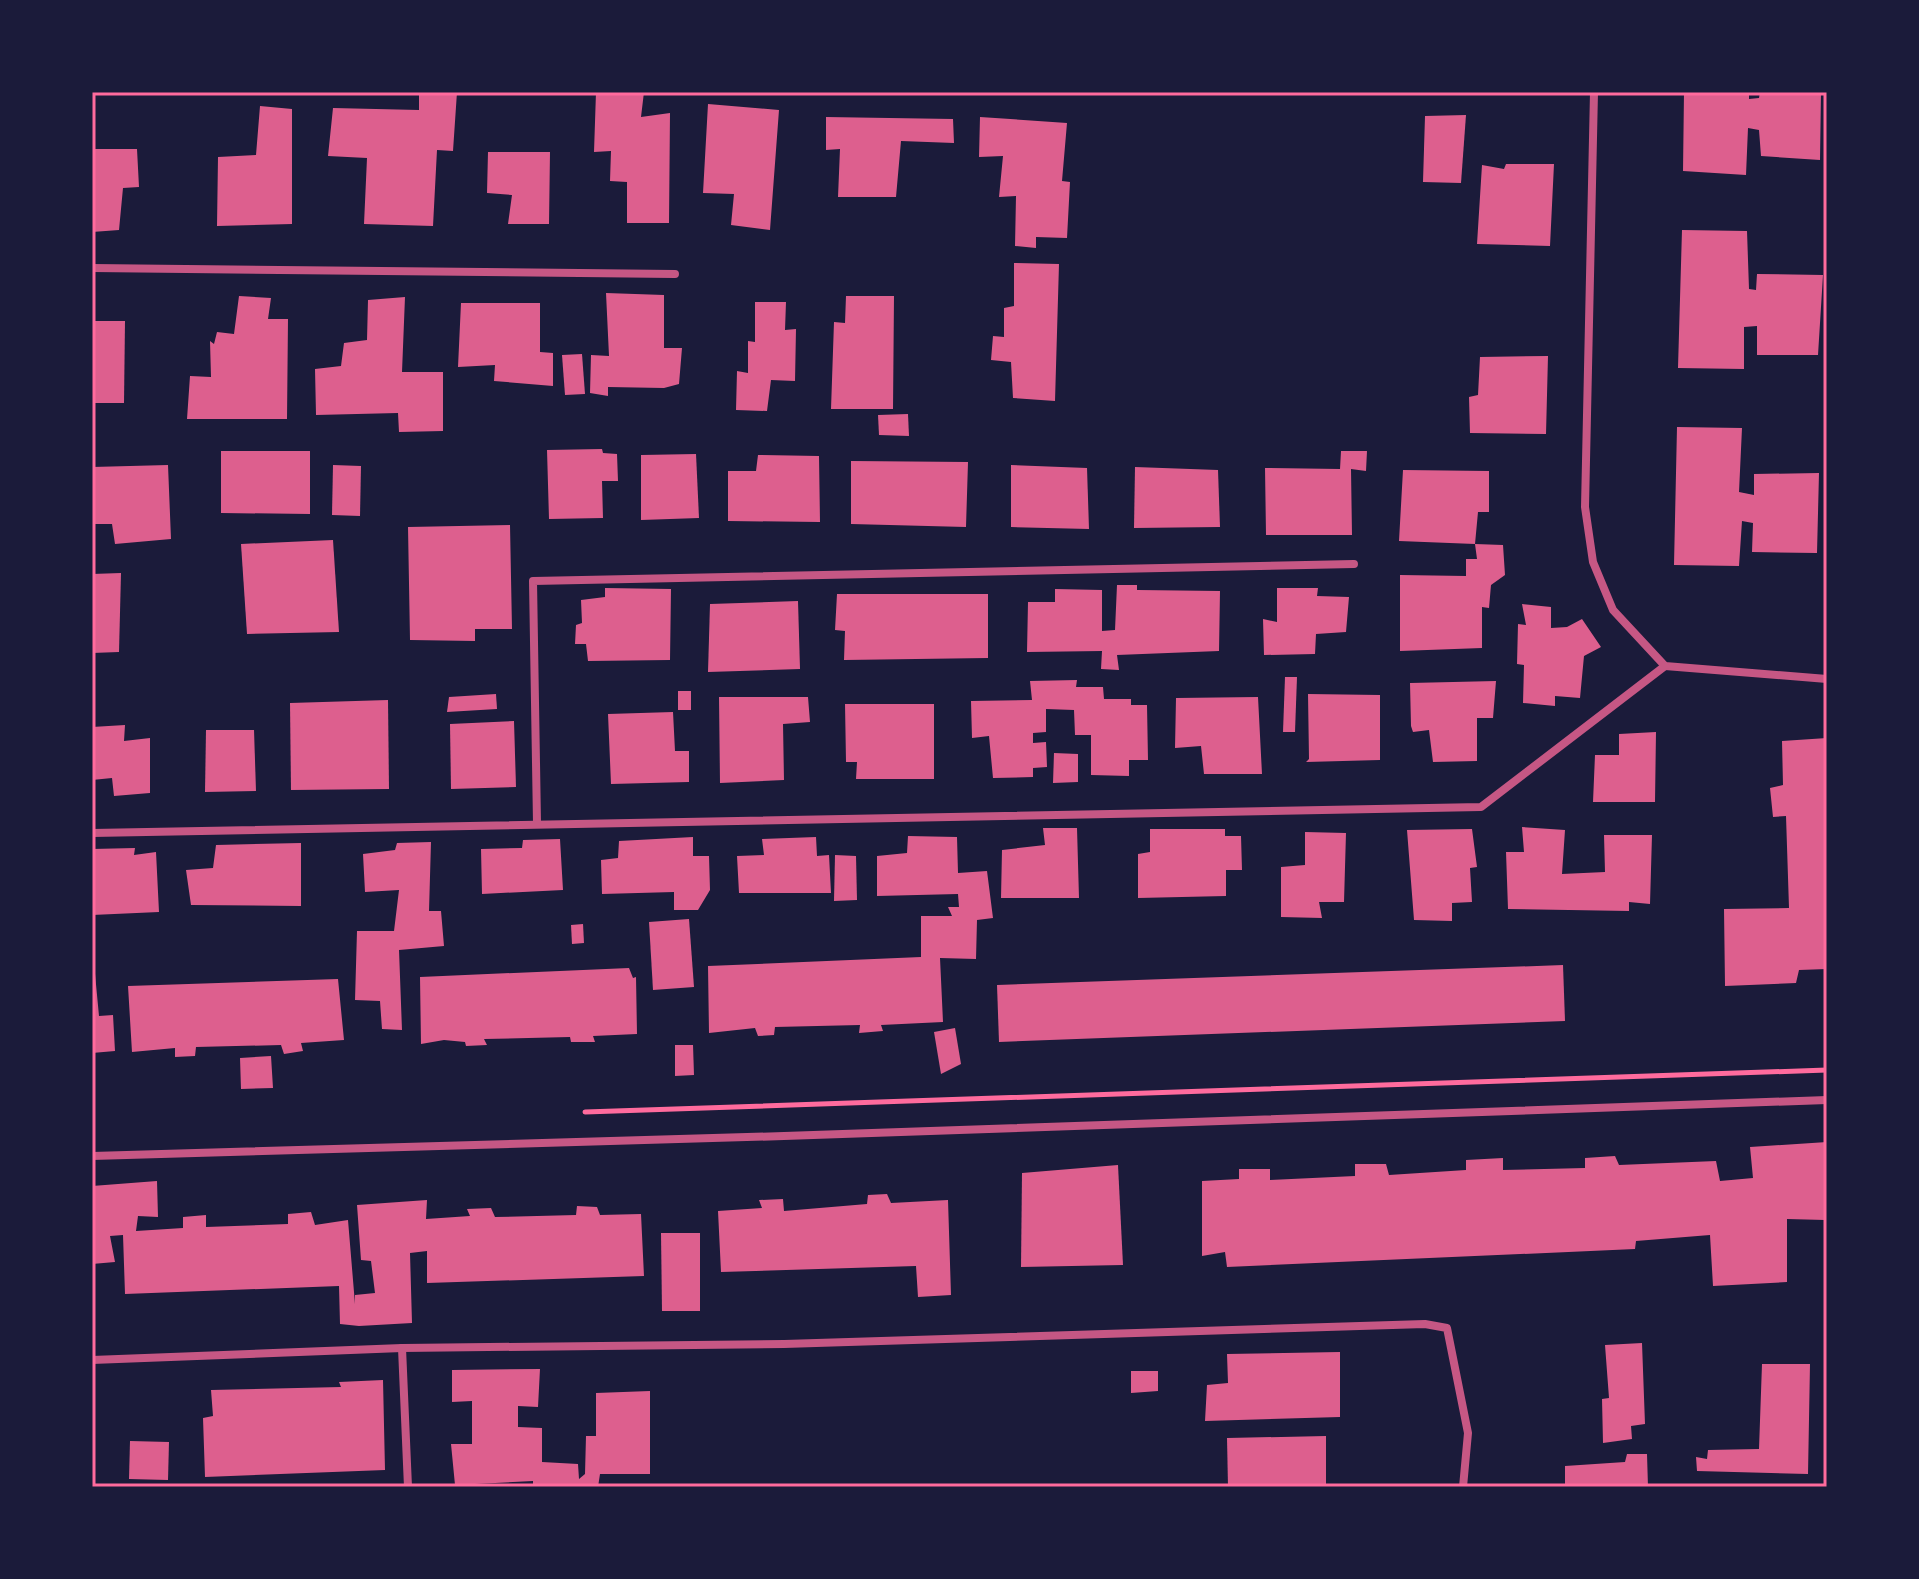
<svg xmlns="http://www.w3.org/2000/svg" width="1919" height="1579" font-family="Roboto,sans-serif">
  <rect width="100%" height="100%" fill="#1b1b3a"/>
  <g fill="#dd5f8e">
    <path d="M419 92H457L453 151 437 150 433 226 364 224 367 158 328 156 333 108 419 110Z"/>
    <path d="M596 92H644L641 117 670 113 669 223H627V182L610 181 611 151 594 152Z"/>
    <path d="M1684 92H1749V99L1759 98 1760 92H1821L1820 160 1761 156 1759 130 1748 128 1746 175 1683 171Z"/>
    <path d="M708 104 779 110 770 230 731 225 734 194 703 193Z"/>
    <path d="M260 106 292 109V224L217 226 218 157 256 155Z"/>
    <path d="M1466 115 1461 183 1423 182 1425 116Z"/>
    <path d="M826 117 953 119 954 143 901 141 896 197H838L840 149 826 150Z"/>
    <path d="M980 117 1067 123 1062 181 1070 182 1067 238 1036 237V248L1015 246 1016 196 999 197 1003 156 979 157Z"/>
    <path d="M92 149H137L139 187 123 188 119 230 92 232Z"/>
    <path d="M488 152H550L549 224H508L512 195 487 193Z"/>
    <path d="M1506 164H1554L1550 246 1477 244 1482 165 1504 169Z"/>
    <path d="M1682 230 1747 231 1749 289 1756 290 1757 274 1823 275 1818 355H1757V326L1744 327V369L1678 368Z"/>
    <path d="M1014 263 1059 264 1055 401 1013 398 1011 362 991 360 993 336 1004 337V308L1014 306Z"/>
    <path d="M606 293 664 295V348H682L679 384 664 388 608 387V396L590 393 591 355 609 356Z"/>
    <path d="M239 296 271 298 268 319H288L287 419H187L190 376 211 377 210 341 214 344 217 332 234 334Z"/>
    <path d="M846 296H894L893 409H831L834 322 845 323Z"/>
    <path d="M405 297 402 372H443V431L399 432 398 413 316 415 315 369 341 366 344 343 367 340 368 300Z"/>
    <path d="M755 302H786L785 330 796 329 795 381 771 380 767 411 736 410 737 371 748 373V341L755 342Z"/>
    <path d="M461 303H540V352L553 353V386L494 381 495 365 458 367Z"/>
    <path d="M92 321H125L124 403H92Z"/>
    <path d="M582 354 585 394 565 395 562 355Z"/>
    <path d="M1548 356 1546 434 1470 433 1469 397 1478 395 1480 357Z"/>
    <path d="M908 414 909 436 879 435 878 415Z"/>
    <path d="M1677 427 1742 428 1739 492 1754 495V474L1819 473 1817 553 1752 552 1753 523 1742 521 1739 566 1674 565Z"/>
    <path d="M602 449 603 453 617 454 618 481H602L603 518 549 519 547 450Z"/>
    <path d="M221 451H310V514L221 513Z"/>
    <path d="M1341 451H1367L1366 471 1351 469 1352 535H1266L1265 468 1340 469Z"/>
    <path d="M696 454 699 518 641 520V455Z"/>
    <path d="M758 455 819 456 820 522 728 521V471H756Z"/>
    <path d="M851 461 968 462 966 527 851 524Z"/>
    <path d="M168 465 171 539 115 544 112 524H92V467Z"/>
    <path d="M333 465 361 466 360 516 332 515Z"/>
    <path d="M1011 465 1087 468 1089 529 1011 527Z"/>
    <path d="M1135 467 1218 470 1220 527 1134 528Z"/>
    <path d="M1403 470 1489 471V512H1478L1475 544 1399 541Z"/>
    <path d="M510 525 512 629H475V641L410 640 408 527Z"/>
    <path d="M333 540 339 632 247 634 241 544Z"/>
    <path d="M1475 544 1503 545 1505 575 1491 585 1489 608 1482 607V648L1400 651V575L1466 576V559H1477Z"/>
    <path d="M121 573 119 652 92 653V574Z"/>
    <path d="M1117 585H1137V590L1220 591 1219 651 1117 655 1119 670 1101 669 1102 651 1027 652 1028 602H1055V589L1102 590V631L1115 630Z"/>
    <path d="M605 588 671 589 670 660 588 661 586 644H575L576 625 582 623 581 600 605 597Z"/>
    <path d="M1277 588H1318L1317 596 1349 597 1346 632 1316 634 1315 654 1264 655 1263 619 1277 622Z"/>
    <path d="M837 594H988V658L844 660 845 631 835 630Z"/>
    <path d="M798 601 800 669 708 672 710 604Z"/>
    <path d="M1522 604 1551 607V628L1567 627 1582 619 1601 647 1584 656 1580 698 1555 696V706L1523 703 1524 665 1517 664 1518 624 1526 625Z"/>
    <path d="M1285 677H1297L1295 732H1283Z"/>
    <path d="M1077 680 1076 687H1103L1104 699H1131V705H1147L1148 760H1129V776L1091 775V735H1075L1074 710 1046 709V732L1033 733V743L1046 742 1047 767 1033 768V777L993 778 989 736 972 738 971 701 1032 700 1030 681Z"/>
    <path d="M1496 681 1493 718H1477V761L1433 762 1429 730 1413 732 1411 726 1410 683Z"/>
    <rect x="678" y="691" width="13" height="19"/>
    <path d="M496 694 497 709 447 712 449 697Z"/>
    <path d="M1308 694 1380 695V760L1306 762 1309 759Z"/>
    <path d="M719 697H808L810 722 783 724 784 780 720 783Z"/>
    <path d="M1258 697 1262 774H1204L1201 746 1175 748 1176 698Z"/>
    <path d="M388 700 389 789 291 790 290 703Z"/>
    <path d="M845 704H934V779H856L857 762H846Z"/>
    <path d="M673 712 675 751H689V782L611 784 608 714Z"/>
    <path d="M514 721 516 787 451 789 450 724Z"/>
    <path d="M125 725 124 741 150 738V793L114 796 112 778 92 780V727Z"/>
    <path d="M206 730H254L256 791 205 792Z"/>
    <path d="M1656 732 1655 802H1593L1595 755H1619V734Z"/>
    <path d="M1827 738V969L1799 970 1796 983 1725 986 1724 909 1789 908 1786 816 1773 817 1770 788 1783 785 1782 741Z"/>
    <path d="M1054 753 1078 754V782L1053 783Z"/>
    <path d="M1522 827 1565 830 1562 874 1605 872 1604 835H1652L1650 904 1629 902V911L1508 909 1506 852H1524Z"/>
    <path d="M1043 828H1077L1079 898H1001L1002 850 1045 845Z"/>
    <path d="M1150 829H1225V836H1241L1242 870H1226V896L1138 898V854L1150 852Z"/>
    <path d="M1472 829 1477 867 1470 868 1472 902 1452 903V921L1414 920 1407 830Z"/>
    <path d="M1305 832 1346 833 1344 902H1319L1322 918 1281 917V867L1305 865Z"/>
    <path d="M908 836 957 837 958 873 987 871 993 918 977 920 976 959 940 958 943 1022 881 1025 883 1031 859 1033 860 1025 775 1027 774 1035 758 1036 755 1028 709 1033 708 966 921 957V916H952L948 907H959L958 894 877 896V856L907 853Z"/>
    <path d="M693 837V856H709L710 890 698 910H674V892L602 894 601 860 618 858 619 841Z"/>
    <path d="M816 837 817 856 829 855 831 893H739L737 856 764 855 762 839Z"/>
    <path d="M560 839 563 890 482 894 481 849 522 848 523 840Z"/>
    <path d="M431 842 429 911H441L444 946 399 950 402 1030 382 1029 380 1001 355 1000 357 931H394L399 890 365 892 363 854 395 850 397 843Z"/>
    <path d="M301 843V906L191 905 186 870 213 868 216 845Z"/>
    <path d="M135 848 134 855 156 852 159 912 92 915V849Z"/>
    <path d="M835 855 856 856 857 900 834 901Z"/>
    <path d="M689 919 694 987 653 990 649 922Z"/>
    <path d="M583 924 584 943 572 944 571 925Z"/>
    <path d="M92 942 99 1016 113 1015 115 1051 92 1053Z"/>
    <path d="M1563 965 1565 1021 999 1042 997 985Z"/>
    <path d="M629 968 633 978 636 977 637 1034 593 1036 595 1042H571L570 1037 484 1039 487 1045 466 1046 465 1042 444 1040 421 1044 420 977Z"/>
    <path d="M338 979 344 1040 301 1043 303 1051 284 1054 281 1045 196 1047 195 1056 175 1057V1048L132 1052 128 986Z"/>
    <path d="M955 1028 961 1064 941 1074 934 1032Z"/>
    <path d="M675 1045H693L694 1075 675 1076Z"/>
    <path d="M271 1056 273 1088 241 1089 240 1058Z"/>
    <path d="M1827 1142 1825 1220 1787 1219V1282L1713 1286 1710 1235 1636 1241 1635 1249 1227 1267 1225 1252 1202 1256V1181L1239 1179V1169H1270V1180L1355 1176V1164H1386L1389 1175 1466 1170V1160L1503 1158V1170L1585 1168V1158L1615 1156 1619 1165 1716 1161 1720 1181 1753 1178 1750 1147Z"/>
    <path d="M1118 1165 1123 1265 1021 1267 1022 1173Z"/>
    <path d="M157 1181 158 1217 138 1216 136 1231 183 1228V1217L206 1215V1227L288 1224V1214L311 1212 315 1225 348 1220 355 1304V1295L375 1293 371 1261 361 1260 357 1205 427 1200 426 1219 470 1216 467 1209 491 1208 495 1217 576 1215 577 1206 597 1207 600 1215 641 1214 644 1276 427 1283V1251L410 1253 412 1323 359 1326 340 1324 339 1286 125 1294 123 1235 110 1236 115 1262 92 1264V1186Z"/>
    <path d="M887 1194 891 1203 948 1200 951 1295 918 1297 916 1266 721 1272 718 1211 762 1208 759 1200 783 1199 784 1211 867 1204 868 1195Z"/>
    <path d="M661 1233H700V1311H662Z"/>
    <path d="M1642 1343 1645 1424 1631 1426 1632 1439 1603 1443 1602 1399 1609 1398 1605 1345Z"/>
    <path d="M1340 1352V1417L1205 1421 1207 1385 1228 1383 1227 1354Z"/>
    <path d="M1762 1364H1810L1808 1474 1697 1471 1696 1457 1707 1459 1708 1450 1759 1449Z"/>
    <path d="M540 1369 538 1407 518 1406V1427L542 1428V1462L578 1464 579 1479 585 1474 586 1436H596V1393L650 1391V1474H600L598 1487H533V1481L455 1485 451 1444H472V1401L452 1402V1370Z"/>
    <path d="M1131 1371H1158V1391L1131 1393Z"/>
    <path d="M383 1380 385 1470 205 1477 203 1418 213 1416 211 1390 341 1387 339 1382Z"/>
    <path d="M1326 1436V1487H1228L1227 1438Z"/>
    <path d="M130 1441 169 1442 168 1480 129 1479Z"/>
    <path d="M1627 1454H1647L1648 1487H1565V1466L1625 1462Z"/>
  </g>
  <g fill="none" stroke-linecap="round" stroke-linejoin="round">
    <path stroke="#ff6b9d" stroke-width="5" d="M585 1112 1827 1070"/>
    <g stroke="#c65784" stroke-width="8">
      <path d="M1594 92 1585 507 1593 562 1613 610 1665 666 1827 679"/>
      <path d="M92 268 675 274"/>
      <path d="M537 823 533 581 1354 564"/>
      <path d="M92 833 1481 807 1665 666"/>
      <path d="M92 1156 784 1136 1827 1100"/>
      <path d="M402 1348 408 1487"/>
      <path d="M92 1360 402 1348 784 1344 1425 1324 1447 1328 1468 1433 1463 1487"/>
    </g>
  </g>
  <rect width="1919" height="1579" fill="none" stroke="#1b1b3a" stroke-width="188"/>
  <rect x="94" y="94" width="1731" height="1391" fill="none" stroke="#ff6b9d" stroke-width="3"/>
</svg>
